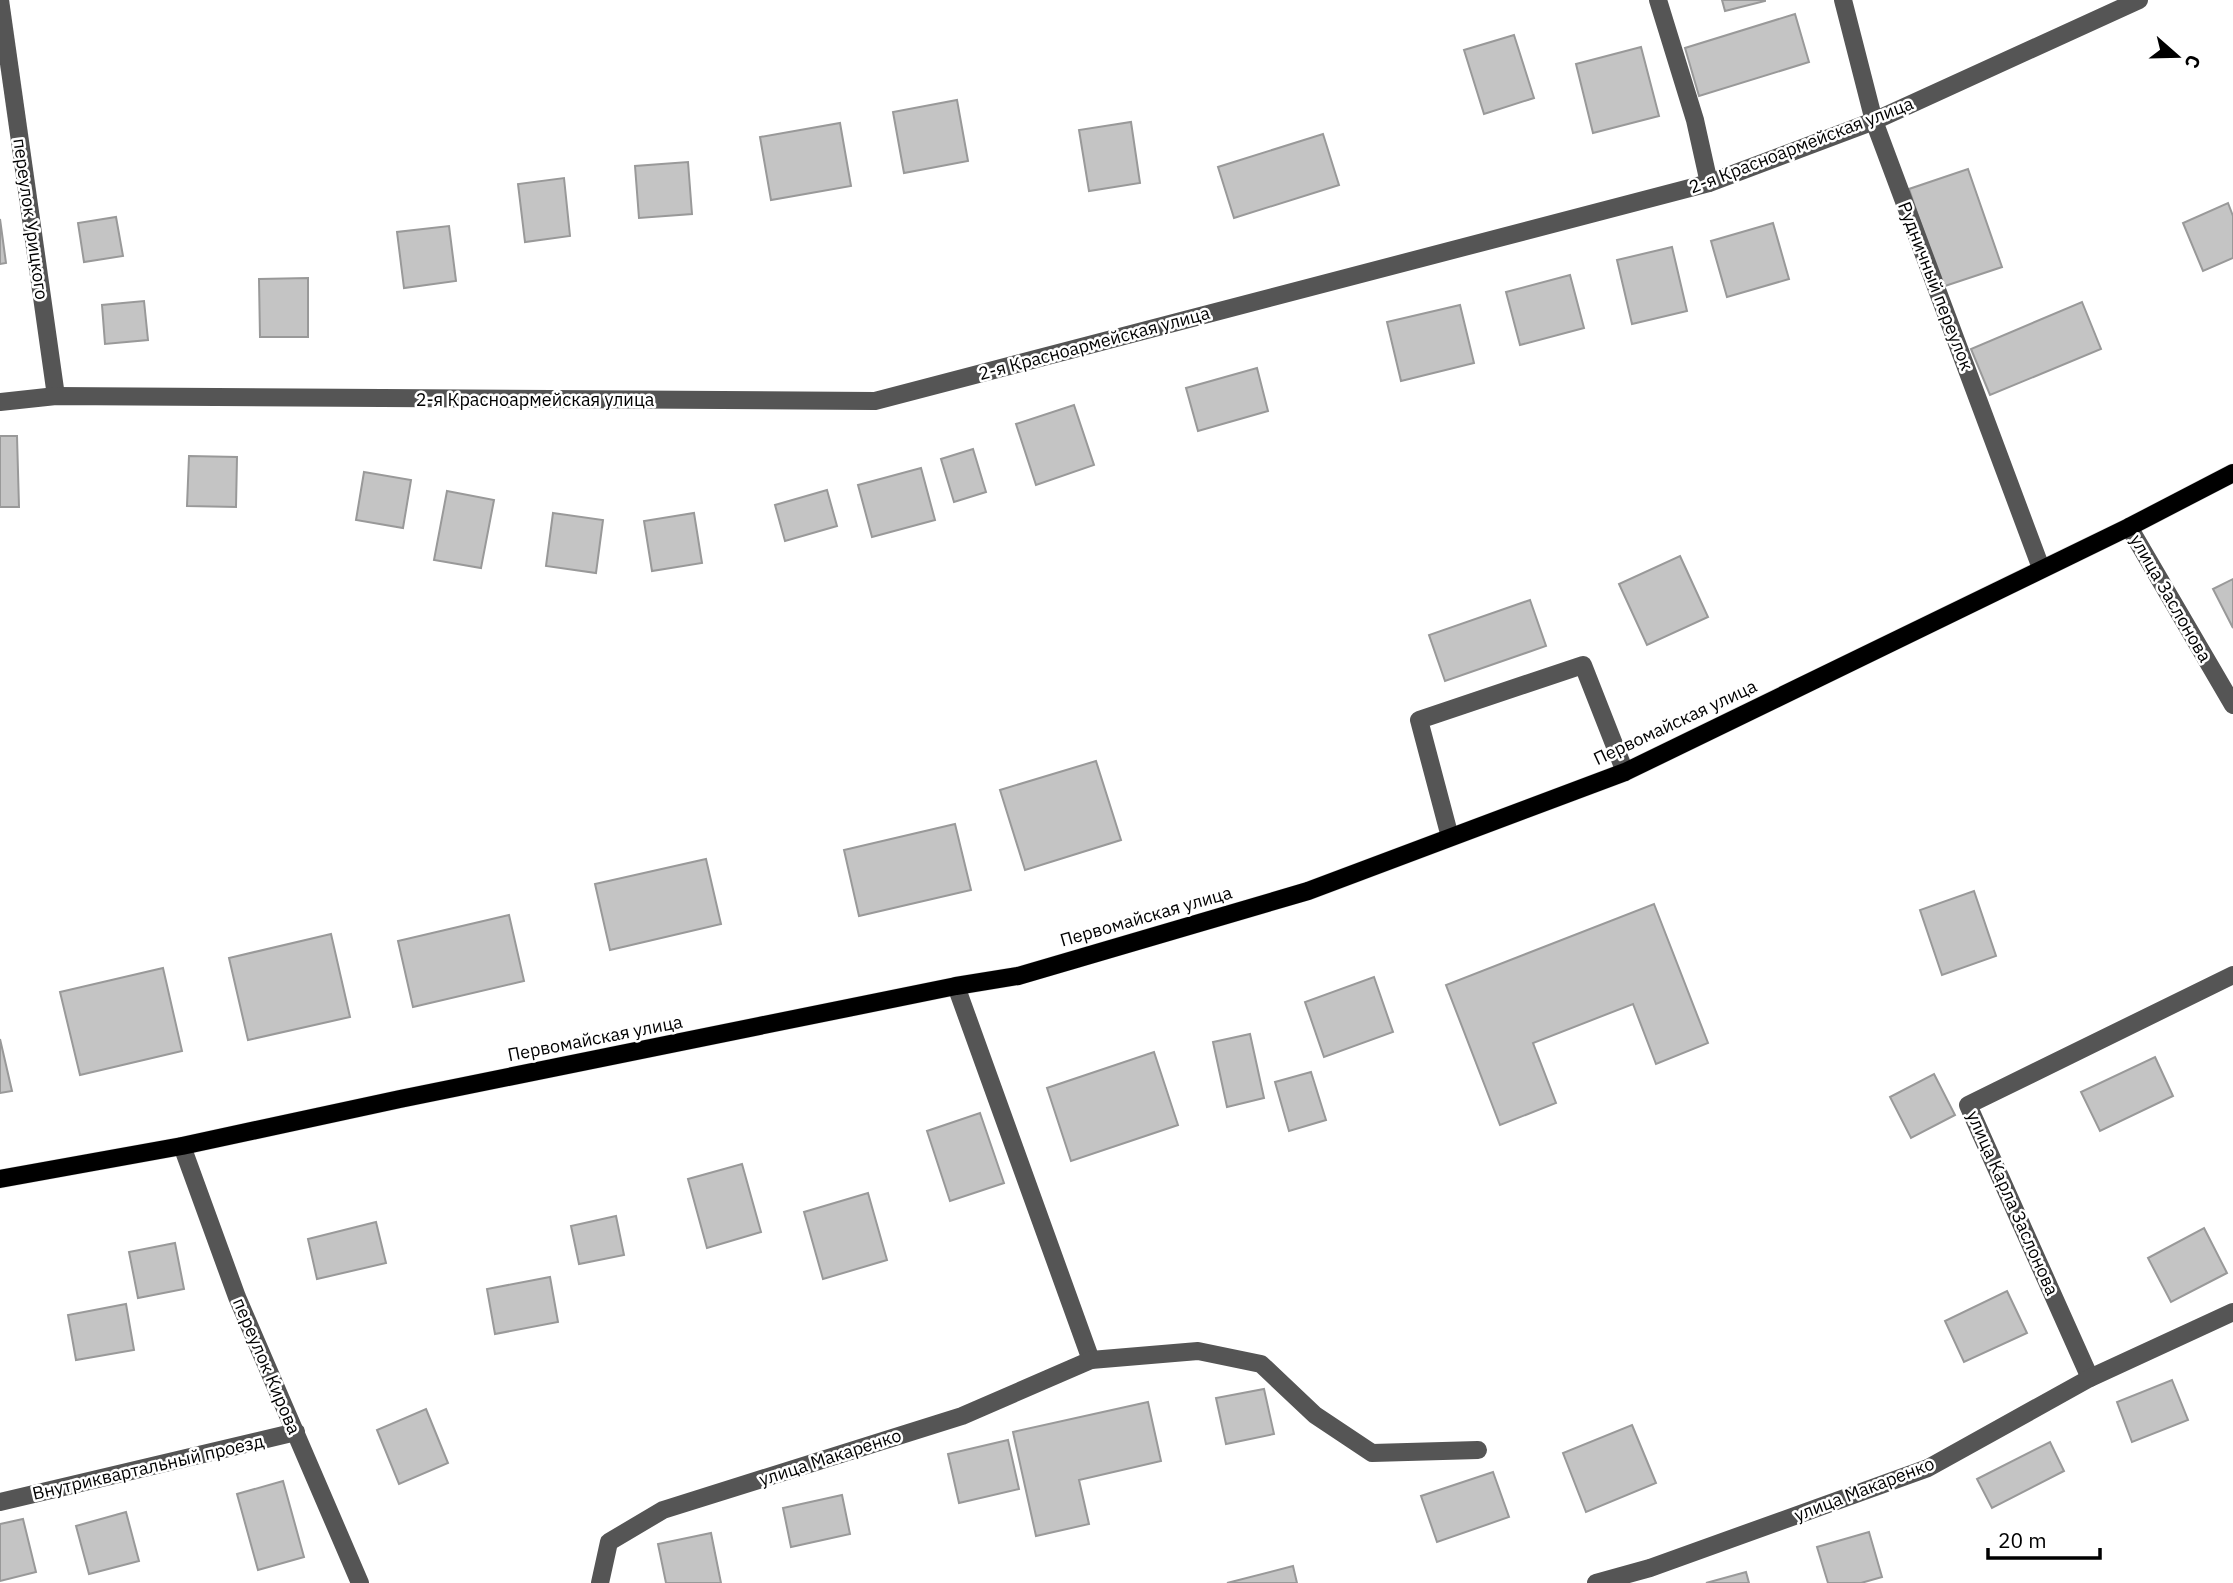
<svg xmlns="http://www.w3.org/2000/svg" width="2233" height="1583" font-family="'IBM Plex Sans',sans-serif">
  <rect width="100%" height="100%" fill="#fff"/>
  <g fill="#c4c4c4" stroke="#999" stroke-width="2">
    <path d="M1722 0H1765V1L1725 11Z"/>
    <path d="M1795 14 1809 62 1699 96 1685 48Z"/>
    <path d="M1514 35 1534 98 1484 114 1464 50Z"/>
    <path d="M1641 47 1659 116 1593 133 1576 64Z"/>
    <path d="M957 100 968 161 904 173 893 112Z"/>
    <path d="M1131 122 1140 183 1089 191 1079 130Z"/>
    <path d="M840 123 851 186 771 200 760 137Z"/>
    <path d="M1323 134 1339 185 1234 218 1218 167Z"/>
    <path d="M688 162 692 214 639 218 635 166Z"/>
    <path d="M1968 169 2002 267 1942 287 1909 189Z"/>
    <path d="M564 178 570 236 525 242 518 184Z"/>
    <path d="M2228 203 2233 216V258L2203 271 2183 223Z"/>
    <path d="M116 217 123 256 84 262 78 223Z"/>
    <path d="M0 219 6 263 0 264Z"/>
    <path d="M1773 223 1789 279 1727 297 1711 241Z"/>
    <path d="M449 226 456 281 404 288 397 232Z"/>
    <path d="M1672 247 1687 311 1632 324 1617 260Z"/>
    <path d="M1570 275 1584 328 1520 345 1506 292Z"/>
    <path d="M308 278V337H260L259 279Z"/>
    <path d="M144 301 148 340 105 344 102 305Z"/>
    <path d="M2082 302 2101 349 1990 395 1971 349Z"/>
    <path d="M1460 305 1474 363 1401 381 1387 322Z"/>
    <path d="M1257 368 1268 411 1198 431 1186 388Z"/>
    <path d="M1074 405 1094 465 1036 485 1016 424Z"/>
    <path d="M0 436H17L19 507H0Z"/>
    <path d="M973 449 986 492 954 502 941 459Z"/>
    <path d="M189 456 237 457 236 507 187 506Z"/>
    <path d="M921 468 935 520 872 537 858 485Z"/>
    <path d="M364 472 411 480 403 528 356 520Z"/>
    <path d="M827 490 837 526 785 541 775 505Z"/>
    <path d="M447 491 494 500 481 568 434 560Z"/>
    <path d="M553 513 603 520 596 573 546 566Z"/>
    <path d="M694 513 702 563 652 571 644 521Z"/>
    <path d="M1680 556 1708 617 1647 645 1619 584Z"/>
    <path d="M2233 579V628L2213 589Z"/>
    <path d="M1530 600 1546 646 1445 681 1429 635Z"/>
    <path d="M1096 761 1121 840 1025 870 1000 790Z"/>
    <path d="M955 824 971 890 859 916 844 850Z"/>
    <path d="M706 859 721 924 610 950 595 884Z"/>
    <path d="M1974 891 1996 956 1942 975 1920 910Z"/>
    <path d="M1654 904 1708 1043 1656 1064 1633 1004 1533 1043 1556 1103 1500 1125 1446 985Z"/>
    <path d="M509 915 524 981 413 1007 398 941Z"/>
    <path d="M331 934 350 1017 248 1040 229 958Z"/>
    <path d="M163 968 182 1051 80 1075 60 992Z"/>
    <path d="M1374 977 1393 1032 1324 1057 1305 1002Z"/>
    <path d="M1250 1034 1264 1098 1227 1107 1213 1042Z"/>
    <path d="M0 1039 12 1091 0 1093Z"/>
    <path d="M1154 1052 1178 1125 1071 1161 1047 1088Z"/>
    <path d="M2155 1057 2173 1096 2100 1131 2081 1092Z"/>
    <path d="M1311 1072 1326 1120 1289 1131 1275 1082Z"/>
    <path d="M1934 1074 1955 1115 1911 1138 1890 1097Z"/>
    <path d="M980 1113 1004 1183 950 1201 927 1131Z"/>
    <path d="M742 1164 761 1232 707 1248 688 1179Z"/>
    <path d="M868 1193 887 1260 823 1279 804 1212Z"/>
    <path d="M616 1216 624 1255 579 1264 571 1226Z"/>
    <path d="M376 1222 386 1263 317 1279 308 1239Z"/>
    <path d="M2204 1228 2227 1273 2171 1302 2148 1258Z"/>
    <path d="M175 1243 184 1289 138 1298 129 1252Z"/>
    <path d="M550 1277 558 1322 495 1334 487 1289Z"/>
    <path d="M2007 1291 2027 1333 1964 1362 1945 1321Z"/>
    <path d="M126 1304 134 1350 76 1360 68 1315Z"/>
    <path d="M2172 1380 2188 1420 2132 1442 2117 1402Z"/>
    <path d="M1264 1389 1274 1434 1226 1444 1216 1398Z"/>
    <path d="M1148 1402 1161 1461 1079 1480 1089 1524 1036 1536 1013 1432Z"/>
    <path d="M426 1409 448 1463 399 1484 377 1430Z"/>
    <path d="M1632 1425 1656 1483 1586 1512 1563 1453Z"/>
    <path d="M1008 1440 1019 1489 959 1503 948 1454Z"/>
    <path d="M2050 1442 2064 1471 1992 1508 1977 1479Z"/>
    <path d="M1493 1472 1509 1517 1437 1542 1421 1496Z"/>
    <path d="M283 1481 304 1557 258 1570 237 1494Z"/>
    <path d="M842 1495 850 1534 791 1547 783 1508Z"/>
    <path d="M126 1512 139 1561 89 1574 76 1526Z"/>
    <path d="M23 1519 36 1572 0 1581V1524Z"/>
    <path d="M1869 1532 1882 1577 1861 1583H1828L1817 1547Z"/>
    <path d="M711 1533 721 1583H666L658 1544Z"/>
    <path d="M1293 1566 1297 1583H1227Z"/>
    <path d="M1746 1572 1749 1583H1706Z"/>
  </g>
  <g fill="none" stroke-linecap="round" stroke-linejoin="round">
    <g stroke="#dbdbdb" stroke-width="19">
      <path id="major" d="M0 1179 182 1146 400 1099 956 986 1018 976 1308 891 1625 772 2129 527 2233 473"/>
    </g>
    <g stroke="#555" stroke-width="18">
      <path d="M0 0 56 396"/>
      <path d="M1658 0 1695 120 1709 183"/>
      <path d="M1843 0 1874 121 2041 568"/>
      <path d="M0 402 56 396 875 401 1709 183 1874 121 2139 0"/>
      <path d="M2129 527 2233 705"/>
      <path d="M1450 837 1419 720 1583 665 1625 772"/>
      <path d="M956 986 1091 1360"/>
      <path d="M182 1146 237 1297 360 1583"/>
      <path d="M2090 1378 1968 1105 2233 975"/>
      <path d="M0 1502 296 1432"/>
      <path d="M600 1583 609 1542 663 1510 962 1416 1091 1360 1198 1351 1261 1364 1315 1415 1372 1453 1478 1450"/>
      <path d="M1596 1583 1650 1568 1928 1468 2090 1378 2233 1312"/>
    </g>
    <use href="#major" stroke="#000" stroke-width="18"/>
  </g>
  <g text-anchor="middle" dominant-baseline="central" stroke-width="5" stroke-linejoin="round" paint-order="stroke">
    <g font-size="18" fill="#000" stroke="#fff">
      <text transform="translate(1801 145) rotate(-21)">2-я Красноармейская улица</text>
      <text transform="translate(31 219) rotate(82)">переулок Урицкого</text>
      <text transform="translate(1936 286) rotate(69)">Рудничный переулок</text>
      <text transform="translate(1094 343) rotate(-15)">2-я Красноармейская улица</text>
      <text x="535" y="399">2-я Красноармейская улица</text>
      <text transform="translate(2171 598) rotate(60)">улица Заслонова</text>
      <text transform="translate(1675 722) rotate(-25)">Первомайская улица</text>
      <text transform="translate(1146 916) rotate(-16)">Первомайская улица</text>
      <text transform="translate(595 1038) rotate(-11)">Первомайская улица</text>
      <text transform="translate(2013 1203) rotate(66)">улица Карла Заслонова</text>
      <text transform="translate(267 1366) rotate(67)">переулок Кирова</text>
      <text transform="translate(830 1457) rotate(-18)">улица Макаренко</text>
      <text transform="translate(148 1467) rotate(-13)">Внутриквартальный проезд</text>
      <text transform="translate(1864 1489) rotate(-21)">улица Макаренко</text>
    </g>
  </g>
  <g transform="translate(2177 56) rotate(110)" stroke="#ffffff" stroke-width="5" paint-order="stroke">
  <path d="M0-5L12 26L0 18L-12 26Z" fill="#000000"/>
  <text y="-10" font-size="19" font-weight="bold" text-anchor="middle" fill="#000000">С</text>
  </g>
  <path d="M1988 1548v10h112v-10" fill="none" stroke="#000000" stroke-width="3.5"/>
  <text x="1998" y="1548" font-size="21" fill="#000000" stroke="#ffffff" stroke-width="5" paint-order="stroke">20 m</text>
</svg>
